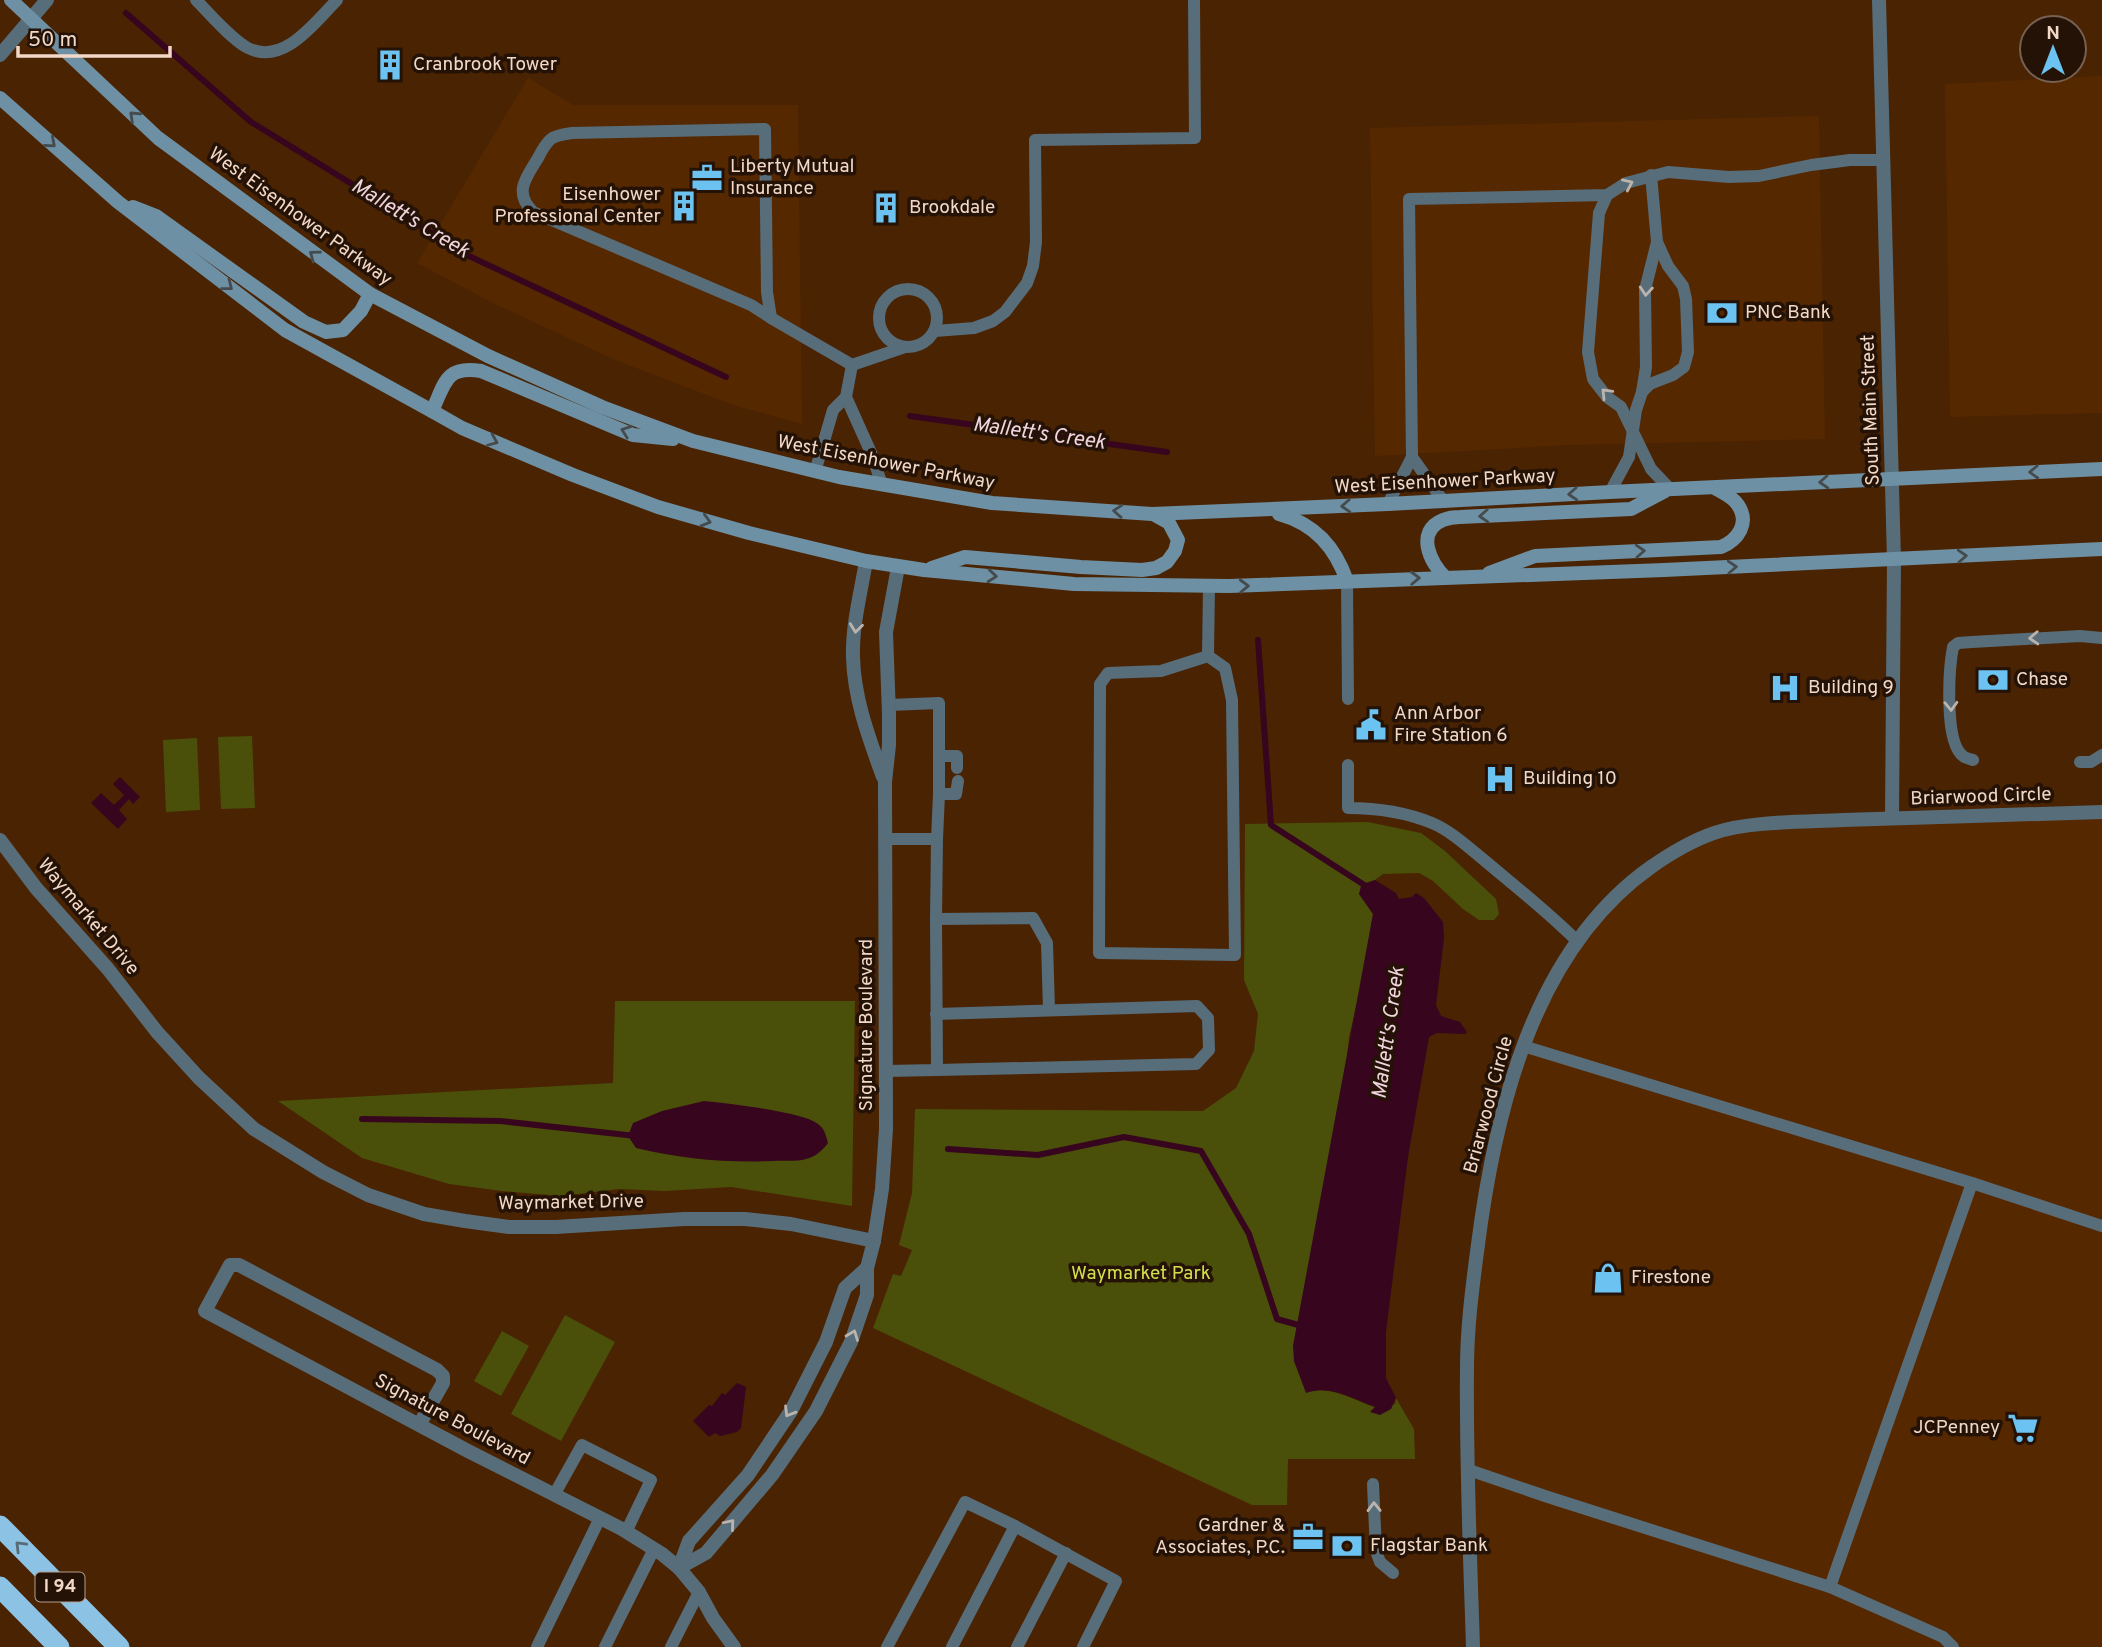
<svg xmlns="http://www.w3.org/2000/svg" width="2102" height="1647" font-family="Overpass,sans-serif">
  <rect width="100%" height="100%" fill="#4a2302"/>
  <g fill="#562800">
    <path d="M2102 76V413L1950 417 1945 84Z"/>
    <path d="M528 78 573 105H798L802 424 733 405 613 359 493 303 417 263Z"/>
    <path d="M1819 116 1825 439 1570 445 1375 456 1370 128Z"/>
    <path d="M2102 812V1647H1473V1280L1523 1046 1605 906 1715 832Z"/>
  </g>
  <g fill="#4a5009">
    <path d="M252 736 255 808 221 809 218 737Z"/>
    <path d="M197 738 200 810 166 812 163 740Z"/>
    <path d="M1368 822 1421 833 1445 851 1496 899 1499 914 1494 920H1479L1463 909 1433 881 1419 873 1383 874 1375 880 1367 882 1359 894 1373 914 1363 977 1349 1037 1315 1390C1337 1389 1354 1400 1375 1407L1370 1412 1395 1404 1396 1398 1414 1429 1415 1459H1288L1287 1505H1252L873 1328 893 1274 901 1276 912 1250 899 1245 912 1193 915 1109 1203 1111 1236 1088 1254 1051 1258 1014 1244 980 1245 824Z"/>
    <path d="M615 1001H855L852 1206 731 1187 665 1191 619 1189 561 1196 502 1191 449 1184 362 1158 278 1101 613 1083Z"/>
    <path d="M565 1315 615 1342 561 1441 511 1414Z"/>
    <path d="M502 1331 529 1346 501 1396 474 1381Z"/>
  </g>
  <g fill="#37051e">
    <path d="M120 777 140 797 133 804 129 799 119 810 127 819 118 829 91 803 101 793 114 805 124 795 113 784Z"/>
    <path d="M1375 880 1396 893 1399 899 1412 897 1416 893 1424 898 1443 922 1444 938 1436 1005 1441 1016 1460 1022 1467 1032 1465 1034 1437 1033 1429 1037 1408 1157 1386 1332V1378L1396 1398 1391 1409 1380 1415 1370 1412 1375 1407C1352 1399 1331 1384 1306 1393L1294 1361 1293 1346 1373 914 1359 894 1361 886Z"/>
    <path d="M704 1101C725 1103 805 1112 818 1124 825 1129 826 1136 828 1143 822 1151 815 1157 806 1159 796 1162 783 1160 773 1161 727 1163 682 1159 636 1148L628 1136 633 1123 662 1111Z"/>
    <path d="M737 1383 746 1387 741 1428 737 1432 720 1436 715 1433 709 1437 693 1421 709 1405 712 1406 722 1393 725 1395Z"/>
  </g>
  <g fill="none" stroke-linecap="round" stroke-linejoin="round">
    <g stroke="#37051e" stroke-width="6">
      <path d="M126 13 251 122 469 256 726 377"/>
      <path d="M910 416 1167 452"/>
      <path d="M1258 640 1271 825 1369 888"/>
      <path d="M362 1119 500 1121 636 1136"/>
      <path d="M948 1149 1038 1155 1124 1137 1201 1151 1249 1234 1277 1319 1302 1326"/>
    </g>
    <g stroke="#576d7a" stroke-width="12">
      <path d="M196 0C209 13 232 40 248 48 284 66 315 22 337 0"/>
      <path d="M765 129 767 292 771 318 751 305 533 212C513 192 526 178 538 158 541 152 545 144 551 139 556 135 565 134 572 133Z"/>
      <path d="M1607 195 1599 213 1588 352 1593 379 1607 397 1621 407 1651 469 1670 489"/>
      <circle cx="908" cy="318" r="29"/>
      <path d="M771 318 852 365"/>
      <path d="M935 331 974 328 993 321 1005 312 1027 283 1033 266 1036 242 1035 140 1195 138 1194 0"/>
      <path d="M1642 392 1650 384 1673 375 1684 367 1688 352 1686 299 1683 286 1668 266 1657 242"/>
      <path d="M1412 457 1444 502"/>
      <path d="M815 472 833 410 846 397"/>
      <path d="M882 485 872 455 846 397 852 365 905 347"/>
      <path d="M1610 492 1629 457 1636 410 1642 392 1646 367 1645 290 1657 242 1651 175"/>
      <path d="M1388 504 1412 457 1409 199 1607 195 1626 183 1668 172 1729 177 1759 176 1811 165 1850 160H1882"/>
      <path d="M1347 581 1348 699"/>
      <path d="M1208 656 1225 668 1232 700 1235 955 1099 953 1100 684 1108 673 1161 671 1208 656 1209 586"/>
      <path d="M889 705 939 703V756"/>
      <path d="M1973 760C1970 759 1965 758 1963 756 1944 742 1949 668 1953 647L1958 643 1972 642 2080 636 2102 638"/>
      <path d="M2080 762H2091L2102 755"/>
      <path d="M1348 765V808C1377 808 1405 812 1432 823 1451 831 1468 847 1484 860 1516 887 1548 912 1577 941"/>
      <path d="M939 794V756H957V768"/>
      <path d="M886 839H937L939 794H956L958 781"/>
      <path d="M937 839 936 919 1033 918 1047 943 1049 1010"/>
      <path d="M936 1014 1197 1006 1208 1018 1209 1050 1196 1064 937 1070"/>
      <path d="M1523 1046 1972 1183"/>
      <path d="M886 1071 937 1070 936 919"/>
      <path d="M1469 1470 1548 1497 1830 1587 1943 1637 1953 1647"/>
      <path d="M1373 1484 1376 1551 1380 1562 1393 1573"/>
      <path d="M554 1495 582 1445 651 1480 626 1532"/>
      <path d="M1830 1587 1972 1183 2102 1226"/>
      <path d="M537 1647 600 1518"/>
      <path d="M605 1647 654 1549"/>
      <path d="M671 1647 699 1592"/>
      <path d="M887 1647 965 1502 1015 1526"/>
      <path d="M952 1647 1015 1526 1116 1581 1083 1647"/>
      <path d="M1017 1647 1066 1553"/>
    </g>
    <g stroke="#576d7a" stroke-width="14">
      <path d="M0 55 47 0"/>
      <path d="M866 561C861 592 852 625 853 657 854 699 869 738 883 777"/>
      <path d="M1892 818 1894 560"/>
      <path d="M0 840 36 888 108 969 157 1032 199 1078 254 1129 323 1172 368 1195 424 1214 465 1221 509 1227H556L684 1219H745L791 1224 874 1241"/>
      <path d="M419 1425 443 1383V1376L437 1370 239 1265H230L205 1311 468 1451 622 1529 662 1554 679 1568 699 1592 713 1618 734 1647"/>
      <path d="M679 1568 706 1553 772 1475 816 1411 851 1342 867 1295V1268L874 1241 882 1189 886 1129 885 782 889 745V715L886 632 898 567"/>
      <path d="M679 1568 689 1541 748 1475 791 1411 826 1342 845 1288 867 1268"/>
      <path d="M1473 1647C1470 1554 1466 1461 1467 1368 1467 1329 1472 1290 1477 1252 1494 1115 1532 951 1651 867 1671 853 1691 841 1714 833 1748 821 1806 822 1843 820 1929 817 2016 815 2102 812"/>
    </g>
    <path stroke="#576d7a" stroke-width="14" d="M1879 0 1894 560"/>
    <g stroke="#6d90a4" stroke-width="14">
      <path d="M11 0 158 138 370 294 488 356 602 407 693 441 839 477 992 503 1152 514 1388 504 1610 492 2102 469"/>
      <path d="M0 98 118 202 285 330 432 411 462 428 573 475 658 507 749 533 866 561 924 570 1074 584 1229 586 1664 570 2102 549"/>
      <path d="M133 207 156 216 304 322 326 332 343 330 361 311 370 294"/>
      <path d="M432 411C445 384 445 365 481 371L633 435 673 439"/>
      <path d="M1279 514C1315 524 1335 547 1347 581"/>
      <path d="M932 568 965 557 1081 567 1142 570 1156 568 1167 562 1175 551 1178 540 1169 523 1153 514"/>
      <path d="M1489 573 1535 556 1721 547C1738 540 1750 523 1738 505 1733 497 1723 493 1715 488"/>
      <path d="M1445 577C1430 563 1415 531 1443 520 1448 518 1455 517 1460 517L1631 509 1665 491"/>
    </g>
    <g stroke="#8cc2e3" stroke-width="21">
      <path d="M0 1526 119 1647"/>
      <path d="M0 1587 59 1647"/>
    </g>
  </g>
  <defs><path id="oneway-chevron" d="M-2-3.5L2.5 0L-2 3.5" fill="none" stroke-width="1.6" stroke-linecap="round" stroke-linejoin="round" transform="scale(1.75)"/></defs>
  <g stroke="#454b4d">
    <use href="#oneway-chevron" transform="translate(134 116) rotate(-137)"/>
    <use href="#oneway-chevron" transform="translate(51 143) rotate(41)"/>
    <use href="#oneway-chevron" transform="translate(314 255) rotate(-144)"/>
    <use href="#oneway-chevron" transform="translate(228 286) rotate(38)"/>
    <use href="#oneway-chevron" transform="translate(626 431) rotate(-160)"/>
    <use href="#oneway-chevron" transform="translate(493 441) rotate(23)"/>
    <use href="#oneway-chevron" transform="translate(2034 472) rotate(178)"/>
    <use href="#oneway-chevron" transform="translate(1824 482) rotate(177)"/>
    <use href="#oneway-chevron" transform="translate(1573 494) rotate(177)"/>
    <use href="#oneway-chevron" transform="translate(1346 506) rotate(177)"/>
    <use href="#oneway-chevron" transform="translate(1118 511) rotate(-176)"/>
    <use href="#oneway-chevron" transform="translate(1484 516) rotate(177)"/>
    <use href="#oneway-chevron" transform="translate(706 521) rotate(16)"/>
    <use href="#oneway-chevron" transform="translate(1640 551) rotate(-3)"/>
    <use href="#oneway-chevron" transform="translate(1962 556) rotate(-3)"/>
    <use href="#oneway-chevron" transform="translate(1732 567) rotate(-3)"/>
    <use href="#oneway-chevron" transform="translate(992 576) rotate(5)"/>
    <use href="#oneway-chevron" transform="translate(1415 578) rotate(-2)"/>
    <use href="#oneway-chevron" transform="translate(1244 586) rotate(-2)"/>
  </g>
  <g stroke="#bcb3ac">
    <use href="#oneway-chevron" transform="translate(1628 184) rotate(-24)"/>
    <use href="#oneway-chevron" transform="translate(1646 291) rotate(95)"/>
    <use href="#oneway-chevron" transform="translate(1606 393) rotate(-134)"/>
    <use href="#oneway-chevron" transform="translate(856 628) rotate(97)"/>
    <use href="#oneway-chevron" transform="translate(2034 638) rotate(177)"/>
    <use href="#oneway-chevron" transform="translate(1951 706) rotate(88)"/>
    <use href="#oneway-chevron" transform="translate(853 1335) rotate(-69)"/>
    <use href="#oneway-chevron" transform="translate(789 1412) rotate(121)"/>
    <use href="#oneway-chevron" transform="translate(1374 1507) rotate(-91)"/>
    <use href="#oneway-chevron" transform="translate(730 1524) rotate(-50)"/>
  </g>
  <use stroke="#586a74" href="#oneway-chevron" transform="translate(20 1546) rotate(-135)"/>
  <defs>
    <g id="building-bare" transform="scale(2.415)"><path d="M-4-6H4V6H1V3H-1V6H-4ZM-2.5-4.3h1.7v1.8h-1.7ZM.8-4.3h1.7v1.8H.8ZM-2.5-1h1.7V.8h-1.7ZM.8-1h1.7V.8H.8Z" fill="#6cc3f2" stroke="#241206" stroke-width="2.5" paint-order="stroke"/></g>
    <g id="office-bare" transform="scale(2.415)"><path d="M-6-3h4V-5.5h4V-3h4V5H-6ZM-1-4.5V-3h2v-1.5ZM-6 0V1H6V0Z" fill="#6cc3f2" stroke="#241206" stroke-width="2.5" paint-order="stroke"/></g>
    <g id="bank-bare" transform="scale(2.415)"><path d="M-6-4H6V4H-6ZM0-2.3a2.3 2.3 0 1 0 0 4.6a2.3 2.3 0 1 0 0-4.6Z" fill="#6cc3f2" stroke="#241206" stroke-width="2.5" paint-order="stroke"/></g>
    <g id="hospital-bare" transform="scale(2.415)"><path d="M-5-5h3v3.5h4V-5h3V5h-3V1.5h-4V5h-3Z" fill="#6cc3f2" stroke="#241206" stroke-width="2.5" paint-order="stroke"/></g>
    <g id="civic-bare" transform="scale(2.415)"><path d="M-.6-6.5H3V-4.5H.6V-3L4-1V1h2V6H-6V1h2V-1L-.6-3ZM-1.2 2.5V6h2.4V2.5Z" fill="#6cc3f2" stroke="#241206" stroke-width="2.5" paint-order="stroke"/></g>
    <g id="shop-bare" transform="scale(2.415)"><path d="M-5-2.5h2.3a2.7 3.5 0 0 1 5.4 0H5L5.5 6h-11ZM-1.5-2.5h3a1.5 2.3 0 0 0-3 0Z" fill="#6cc3f2" stroke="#241206" stroke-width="2.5" paint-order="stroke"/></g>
    <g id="supermarket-bare" transform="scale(2.415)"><path d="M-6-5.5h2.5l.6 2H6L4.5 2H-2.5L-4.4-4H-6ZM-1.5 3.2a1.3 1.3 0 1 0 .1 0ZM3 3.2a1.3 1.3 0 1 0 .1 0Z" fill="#6cc3f2" stroke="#241206" stroke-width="2.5" paint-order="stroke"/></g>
  </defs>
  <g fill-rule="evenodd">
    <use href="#building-bare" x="390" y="65"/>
    <use href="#office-bare" x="707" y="178"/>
    <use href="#building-bare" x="684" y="206"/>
    <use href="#building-bare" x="886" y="208"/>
    <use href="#bank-bare" x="1722" y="313"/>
    <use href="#bank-bare" x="1993" y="680"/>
    <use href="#hospital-bare" x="1785" y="688"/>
    <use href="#civic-bare" x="1371" y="725"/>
    <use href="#hospital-bare" x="1500" y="779"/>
    <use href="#shop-bare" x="1608" y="1278"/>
    <use href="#supermarket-bare" x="2023" y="1428"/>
    <use href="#office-bare" x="1308" y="1537"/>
    <use href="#bank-bare" x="1347" y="1546"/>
  </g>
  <g text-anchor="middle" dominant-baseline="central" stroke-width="7" stroke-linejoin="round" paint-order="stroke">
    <rect fill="#241206" stroke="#b49d8d" stroke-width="2" x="35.5" y="1572.5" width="49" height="29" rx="5"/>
    <g font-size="18" font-weight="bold" fill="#f2d8c7">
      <text x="60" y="1587">I 94</text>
    </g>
    <g font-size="19" fill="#f2d8c7" stroke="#241206" text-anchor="start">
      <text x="413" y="65">Cranbrook Tower</text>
      <text x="730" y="167">Liberty Mutual<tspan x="730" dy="22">Insurance</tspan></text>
      <text x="661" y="195" text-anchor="end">Eisenhower<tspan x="661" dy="22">Professional Center</tspan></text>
      <text x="909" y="208">Brookdale</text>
      <text x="1745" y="313">PNC Bank</text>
      <text x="2016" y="680">Chase</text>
      <text x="1808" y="688">Building 9</text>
      <text x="1394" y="714">Ann Arbor<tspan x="1394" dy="22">Fire Station 6</tspan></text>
      <text x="1523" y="779">Building 10</text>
      <text x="1631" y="1278">Firestone</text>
      <text x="2000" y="1428" text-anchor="end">JCPenney</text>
      <text x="1285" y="1526" text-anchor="end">Gardner &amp;<tspan x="1285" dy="22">Associates, P.C.</tspan></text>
      <text x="1370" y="1546">Flagstar Bank</text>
    </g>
    <g font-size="19" fill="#f2d8c7" stroke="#241206">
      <text transform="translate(300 217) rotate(36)">West Eisenhower Parkway</text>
      <text transform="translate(1871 410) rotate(-92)">South Main Street</text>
      <text transform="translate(886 463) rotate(11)">West Eisenhower Parkway</text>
      <text transform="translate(1445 482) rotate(-3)">West Eisenhower Parkway</text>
      <text transform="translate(1981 797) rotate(-2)">Briarwood Circle</text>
      <text transform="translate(88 917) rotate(50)">Waymarket Drive</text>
      <text transform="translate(867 1025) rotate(-90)">Signature Boulevard</text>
      <text transform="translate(1489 1105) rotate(-75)">Briarwood Circle</text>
      <text transform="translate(571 1203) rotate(-1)">Waymarket Drive</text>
      <text transform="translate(452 1420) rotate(28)">Signature Boulevard</text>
    </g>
    <g font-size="19" fill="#d2e04e" stroke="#241206">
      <text x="1141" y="1274">Waymarket Park</text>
    </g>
    <g font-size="21" font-style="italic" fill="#f0d4de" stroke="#241206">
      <text transform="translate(410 219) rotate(31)">Mallett's Creek</text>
      <text transform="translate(1039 434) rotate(8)">Mallett's Creek</text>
      <text transform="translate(1389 1033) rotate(-82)">Mallett's Creek</text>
    </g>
  </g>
  <g transform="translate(2053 49)"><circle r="33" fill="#241206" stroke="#766153" stroke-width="2"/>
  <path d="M0-5L12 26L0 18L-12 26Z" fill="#6cc3f2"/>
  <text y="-10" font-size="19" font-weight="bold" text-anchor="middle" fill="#f2d8c7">N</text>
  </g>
  <path d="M18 46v10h152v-10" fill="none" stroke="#f2d8c7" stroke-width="3.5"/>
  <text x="28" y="46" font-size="21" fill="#f2d8c7" stroke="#241206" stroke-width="5" paint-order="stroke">50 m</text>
</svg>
